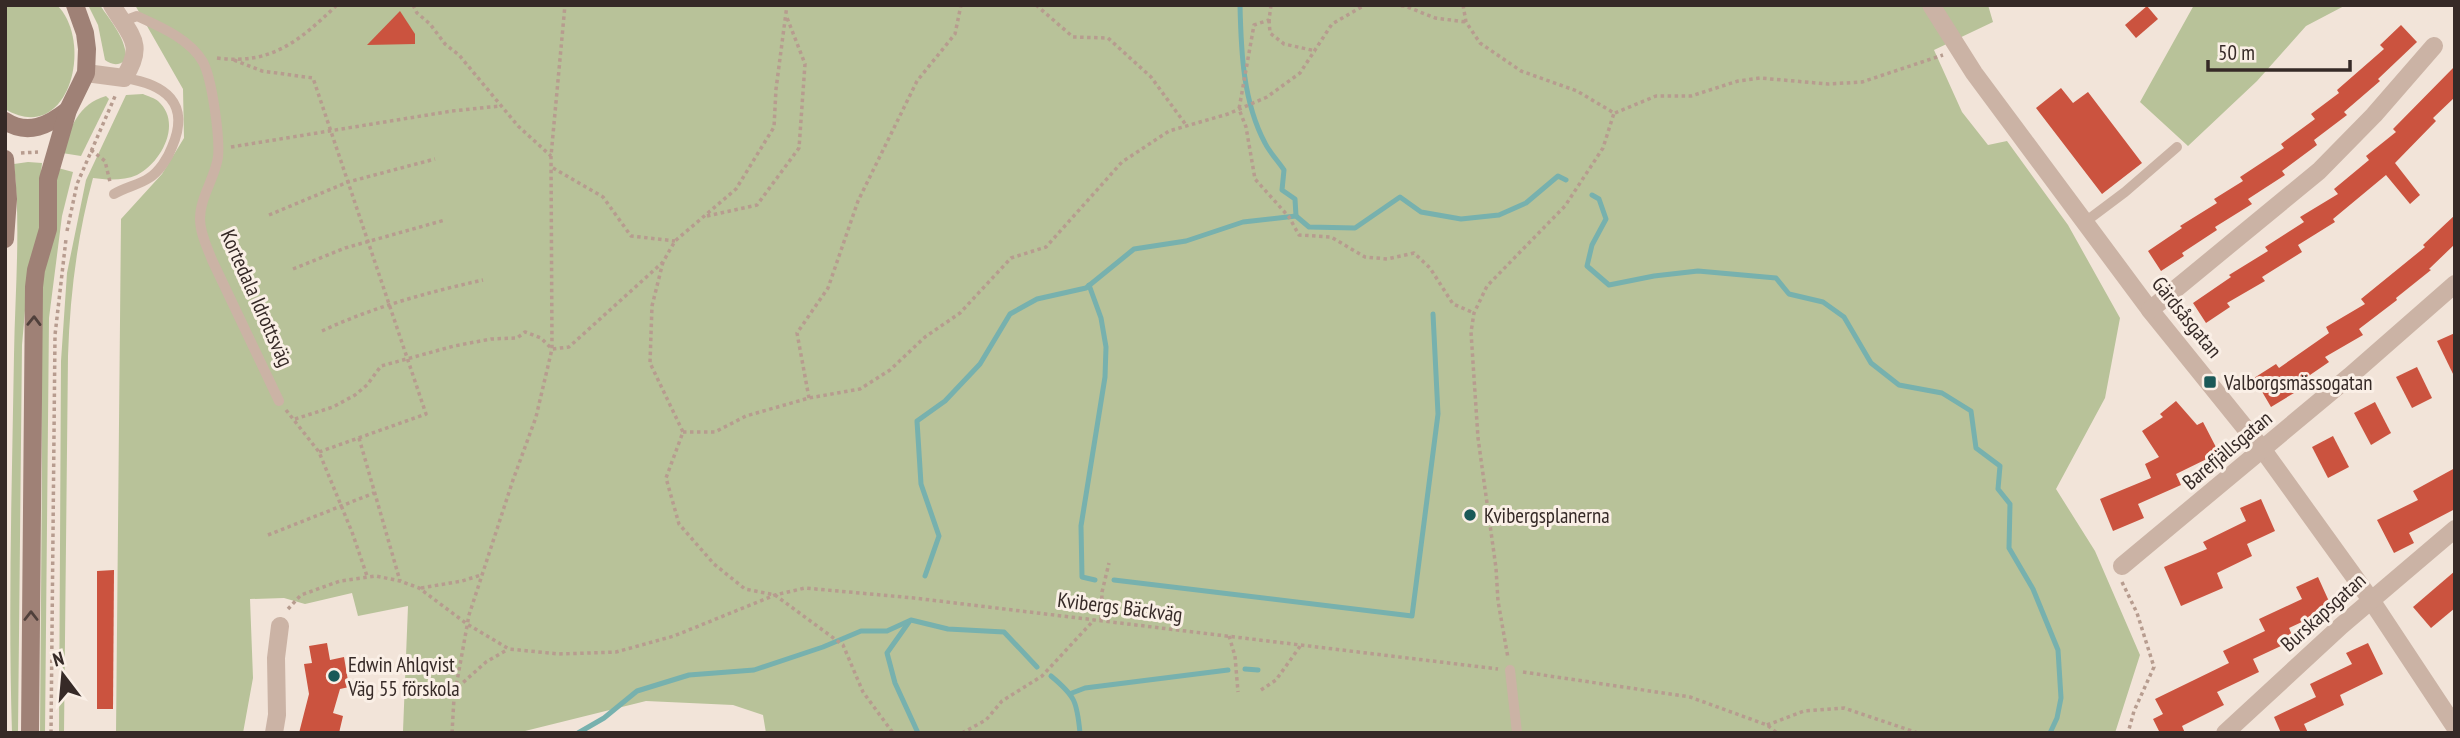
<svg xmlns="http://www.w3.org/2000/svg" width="2460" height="738" font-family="'PT Sans Narrow',sans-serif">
  <rect width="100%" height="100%" fill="#f2e4d9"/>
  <g fill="#b8c299">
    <path d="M5 5H57C95 43 68 147 5 109Z"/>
    <path d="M88 5H100C111 22 127 39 126 60 118 66 112 65 105 60L98 25Z"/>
    <path d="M135 5H1988L1993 22 1934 50 1962 112 1988 145 2007 141 2068 225 2120 318 2105 398 2056 489 2095 551 2140 655 2115 733H766L763 715 733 705 646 701 517 733 403 731 408 606 358 616 352 593 305 604 284 598 250 599 253 678 243 733H116L121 219 162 174 184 138 183 89Z"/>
    <path d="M2194 5H2346L2306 26 2257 81 2188 146 2140 102Z"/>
    <path d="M143 94C147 96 155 98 158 101 183 123 161 163 137 175 123 181 107 180 93 178 77 237 70 295 68 356L64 733H59L61 361 67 273 86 180 126 95Z"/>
    <path d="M106 96 109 99 81 156 62 153C70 128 78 104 106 96Z"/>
    <path d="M28 162 42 163 39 194 41 221 26 299 22 345 18 733H12C8 607 12 481 14 355 15 291 21 228 14 164Z"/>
    <path d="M58 168 73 172 62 216 49 318 45 733H40L42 470 41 291Z"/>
  </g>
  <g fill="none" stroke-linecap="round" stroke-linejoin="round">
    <g stroke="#77b1ae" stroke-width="5">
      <path d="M1240 5C1241 51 1243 102 1265 143 1270 153 1278 161 1284 170L1282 190 1295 199 1296 216 1309 227 1355 228 1400 197 1421 212 1461 219 1499 215 1526 203 1558 176 1566 180"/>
      <path d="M1592 195 1599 199 1606 219 1592 245 1587 266 1609 285 1654 276 1698 271 1776 278 1789 294 1823 302 1844 317 1871 363 1899 385 1942 393 1971 411 1976 448 2000 466 1998 489 2010 504 2009 548 2033 589 2058 650 2061 698 2057 718 2050 733"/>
      <path d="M1089 285 1101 318 1106 347 1105 377 1081 526 1082 577 1095 580"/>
      <path d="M925 576 939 536 921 484 917 421 945 401 980 364 1010 314 1037 299 1086 288 1134 249 1186 241 1243 222 1296 216"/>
      <path d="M1114 580 1412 616 1438 414 1433 314"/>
      <path d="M909 622 887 653 895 683 918 733"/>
      <path d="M1245 669 1258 670"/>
      <path d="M1051 676C1075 696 1077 701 1080 733"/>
      <path d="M1072 693 1085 688 1228 670"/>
      <path d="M578 733 604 718 637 691 689 675 754 670 823 647 861 631H887L911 620 948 629 1004 632 1037 667"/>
    </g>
  </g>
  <g fill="#cb533f">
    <path d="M2147 6 2158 19 2136 38 2125 25Z"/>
    <path d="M400 11 415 34V44L367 45Z"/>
    <path d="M2401 25 2417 42 2378 79 2380 81 2344 112 2347 115 2314 140 2317 145 2282 171 2285 175 2248 199 2252 204 2215 227 2217 230 2182 253 2184 256 2161 271 2148 251 2182 228 2180 226 2217 203 2214 199 2243 181 2240 177 2284 148 2281 144 2315 119 2311 114 2339 93 2337 90 2384 49 2380 45Z"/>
    <path d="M2455 66V97L2433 118 2436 121 2395 163 2420 195 2410 204 2386 175 2333 219 2335 222 2298 245 2302 252 2262 277 2265 281 2227 303 2230 307 2206 323 2193 303 2231 277 2229 275 2268 251 2265 247 2304 222 2300 217 2338 194 2334 189 2369 160 2366 156 2396 132 2393 129Z"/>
    <path d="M2061 88 2073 103 2088 92 2142 163 2102 194 2036 108Z"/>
    <path d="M2455 215V244L2429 269 2431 270 2396 298 2397 300 2359 329 2363 335 2325 357 2329 362 2291 388 2294 393 2271 407 2254 378 2276 364 2279 368 2329 333 2326 327 2365 304 2361 299 2425 247 2423 245Z"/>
    <path d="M2455 333V378L2437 341Z"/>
    <path d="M2417 367 2432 398 2412 408 2396 377Z"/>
    <path d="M2176 401 2197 425 2203 422 2219 453 2176 474 2181 485 2138 504 2144 518 2113 531 2100 499 2151 478 2145 464 2159 457 2142 431 2163 417 2160 414Z"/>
    <path d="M2375 402 2391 433 2371 445 2354 413Z"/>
    <path d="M2333 436 2349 467 2328 478 2312 447Z"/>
    <path d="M2455 468V509L2409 533 2414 543 2394 553 2377 520 2418 500 2413 491Z"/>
    <path d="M2261 499 2275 531 2247 544 2252 556 2217 573 2223 588 2181 606 2164 567 2207 549 2203 542 2246 521 2240 508Z"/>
    <path d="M114 570 113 709H97V571Z"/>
    <path d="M2455 571V608L2431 628 2413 607Z"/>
    <path d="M2318 577 2332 608 2289 628 2294 640 2253 659 2259 672 2217 692 2224 705 2182 726 2185 733H2160L2153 719 2163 714 2155 699 2229 663 2223 651 2265 631 2259 619 2302 599 2296 587Z"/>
    <path d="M327 643 330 660 344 657 349 687 340 689 333 713 343 716 339 733H299L309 694 304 664 312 663 309 646Z"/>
    <path d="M2368 643 2383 674 2340 695 2344 705 2304 724 2308 733H2281L2274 717 2316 697 2310 684 2352 664 2346 653Z"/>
  </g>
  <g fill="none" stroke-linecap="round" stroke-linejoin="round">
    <g stroke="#b79c8f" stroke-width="3.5" stroke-dasharray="3.5 3.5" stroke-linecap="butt">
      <path d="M413 5 417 13 430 24 445 44 459 55 518 126 551 156"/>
      <path d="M1036 5 1073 37 1108 38 1151 77 1186 125"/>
      <path d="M1271 5 1269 20 1254 25 1239 109 1246 127 1255 179 1289 217 1299 235 1331 237 1365 257 1387 259 1414 253 1430 268 1453 304 1474 313"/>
      <path d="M1394 5 1405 6 1435 18 1466 22"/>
      <path d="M1463 5 1466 22 1480 43 1521 71 1577 91 1614 113 1603 148 1565 206 1487 286 1474 313 1471 332 1478 438 1496 568 1498 601 1508 658"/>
      <path d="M1269 20 1270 33 1284 44 1316 51"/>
      <path d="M217 58C272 65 299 41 337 5"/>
      <path d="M234 60 262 71 313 78 426 414 319 452"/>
      <path d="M1615 113 1656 96H1691L1738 81 1760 78 1828 84 1862 82 1943 55"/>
      <path d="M231 147 452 111 500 106"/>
      <path d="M91 150 105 161 110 182"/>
      <path d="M21 153 38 152"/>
      <path d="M553 168 603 197 631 236 675 241"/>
      <path d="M269 215 348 182 435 159"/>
      <path d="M707 216 757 205 799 148 805 64 786 15"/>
      <path d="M67 231 77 184 116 94"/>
      <path d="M663 262 652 306 650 363 683 432 666 478 679 524 714 564 745 589 775 595 843 645 863 692 893 733"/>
      <path d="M293 269 345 248 445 220"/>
      <path d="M322 331C373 307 429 292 483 280"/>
      <path d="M809 398 797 333 828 288 858 201 917 81 955 34 961 5"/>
      <path d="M286 410 319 452 352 532 367 576"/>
      <path d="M295 419 333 407 355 395 367 385 381 366 454 346 491 339 517 338 525 332 541 338 552 349 569 347 663 262 675 241 736 189 774 127 776 89 787 5"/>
      <path d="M683 432H715L746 416 809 398 860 389 890 370 925 337 960 313 1011 258 1046 247 1122 162 1169 131 1228 114 1267 97 1300 73 1332 24 1365 5"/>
      <path d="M359 438 400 581"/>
      <path d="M268 535 374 493"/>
      <path d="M2122 582 2137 613 2154 667 2134 711 2128 733"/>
      <path d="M421 588 462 581 481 575"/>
      <path d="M288 609 301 595 340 581 376 576 400 581 419 588 467 624 509 649 559 654 616 652 674 636 775 595 805 588 914 598 1498 669"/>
      <path d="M1101 620 1102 592 1109 563"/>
      <path d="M1229 636 1235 656 1238 692"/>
      <path d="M1523 672 1690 697 1767 725 1777 733"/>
      <path d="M458 687 486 662 507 650"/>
      <path d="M1261 690 1276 680 1301 645"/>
      <path d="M1767 725 1804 711 1844 708 1918 733"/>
      <path d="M51 733 55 335 66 239"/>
      <path d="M452 733 454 698 469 615 513 480 536 417 552 349 551 156 565 5"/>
      <path d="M962 733 986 720 1002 701 1042 676 1094 620"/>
    </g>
    <g stroke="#cbb3a5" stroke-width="10">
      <path d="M121 22 137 16C159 26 190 39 203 62 212 79 220 137 218 157 215 178 200 197 200 219 200 233 207 247 212 260L279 401"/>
      <path d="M114 194C125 187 139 185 149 178 159 172 168 158 172 147 191 103 165 84 124 78"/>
      <path d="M2085 222 2125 192 2177 147"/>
      <path d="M1510 670 1517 733"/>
    </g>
    <g stroke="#cbb3a5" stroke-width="18">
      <path d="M1931 5 1974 73 2150 310 2263 450 2371 600 2455 727"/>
      <path d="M86 73 124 78C146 43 130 36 112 5"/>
      <path d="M2150 310 2319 171 2374 115 2434 46"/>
      <path d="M2122 566 2350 376 2455 284"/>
      <path d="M274 733 277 715 276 658 280 626"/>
      <path d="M2225 733 2341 626 2455 529"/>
    </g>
    <g stroke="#9f8176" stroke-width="18">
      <path d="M5 121C28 136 49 125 68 110"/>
      <path d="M5 159 8 199 5 239"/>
      <path d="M30 733 34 287 36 270 48 229V179L68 110 86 73 87 49 85 33 75 5"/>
    </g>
  </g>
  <defs><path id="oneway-chevron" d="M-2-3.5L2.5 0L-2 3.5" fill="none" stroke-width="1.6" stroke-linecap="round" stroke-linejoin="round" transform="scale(1.75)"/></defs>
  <g stroke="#50403b">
    <use href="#oneway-chevron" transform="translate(34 321) rotate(-89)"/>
    <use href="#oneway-chevron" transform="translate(31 616) rotate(-90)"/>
  </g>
  <g fill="#1a5958" stroke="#faefe6" stroke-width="2.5">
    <rect x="2203" y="375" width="14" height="14" rx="3.5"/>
    <circle cx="1470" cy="515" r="7"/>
    <circle cx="334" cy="676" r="7"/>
  </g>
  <g text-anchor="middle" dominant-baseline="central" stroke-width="6" stroke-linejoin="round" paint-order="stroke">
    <g font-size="21" fill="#362a27" stroke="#faefe6">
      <text transform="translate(257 298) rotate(66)">Kortedala Idrottsväg</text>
      <text transform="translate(2187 317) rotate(51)">Gärdsåsgatan</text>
      <text transform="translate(2227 450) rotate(-40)">Barefjällsgatan</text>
      <text transform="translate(1120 607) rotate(7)">Kvibergs Bäckväg</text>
      <text transform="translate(2323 612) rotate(-42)">Burskapsgatan</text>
    </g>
    <g font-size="21" fill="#362a27" stroke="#faefe6" text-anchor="start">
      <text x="2224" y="382">Valborgsmässogatan</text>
      <text x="1484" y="515">Kvibergsplanerna</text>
      <text x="348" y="664">Edwin Ahlqvist<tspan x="348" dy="24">Väg 55 förskola</tspan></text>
    </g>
  </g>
  <rect width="2460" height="738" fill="none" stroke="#362a27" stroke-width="14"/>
  <g transform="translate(63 675) rotate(344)" stroke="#faefe6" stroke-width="5" paint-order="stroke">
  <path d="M0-5L12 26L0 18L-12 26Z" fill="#362a27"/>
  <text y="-10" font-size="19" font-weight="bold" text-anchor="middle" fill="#362a27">N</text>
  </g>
  <path d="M2208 60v10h142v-10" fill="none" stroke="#362a27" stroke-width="3.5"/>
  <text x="2218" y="60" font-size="21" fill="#362a27" stroke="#faefe6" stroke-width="5" paint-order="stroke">50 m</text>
</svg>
